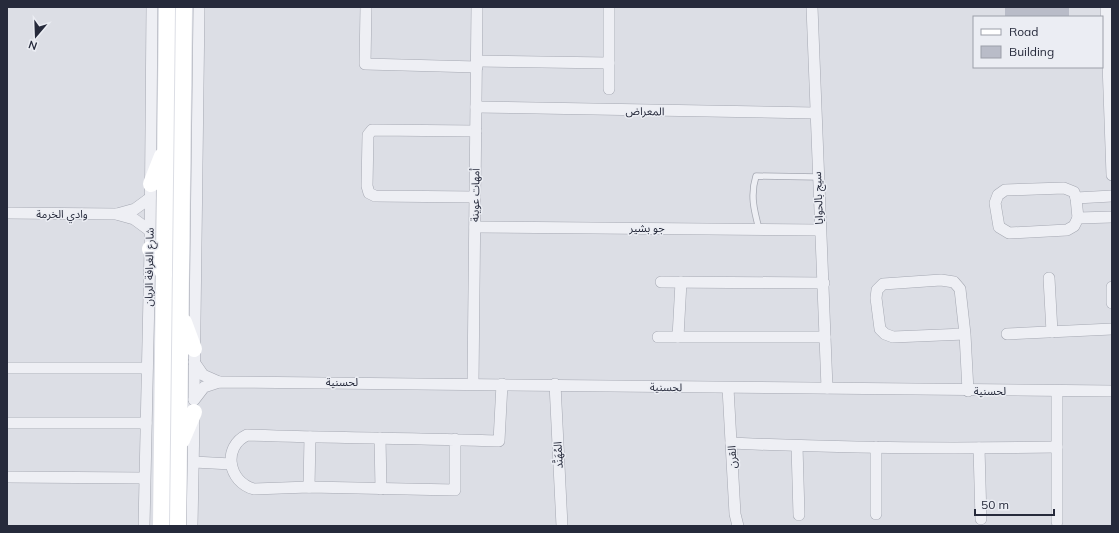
<svg xmlns="http://www.w3.org/2000/svg" width="1119" height="533" font-family="Mulish,'Noto Sans Arabic',sans-serif">
  <rect width="100%" height="100%" fill="#dcdee5"/>
  <rect fill="#b9bcc8" x="1005" y="7" width="64" height="10"/>
  <g fill="none" stroke-linecap="round" stroke-linejoin="round">
    <g stroke="#a5a8b2" stroke-width="7">
      <path id="service" d="M759 229C754 210 750 195 756 176L818 177"/>
    </g>
    <g stroke="#a5a8b2" stroke-width="12">
      <g id="minor">
        <path d="M366 7 365 64 477 67"/>
        <path d="M812 7 827 388"/>
        <path d="M1106 7 1112 175"/>
        <path d="M477 61 609 63"/>
        <path d="M609 89V7"/>
        <path d="M476 107 815 113"/>
        <path d="M1112 196 1076 198 1074 192 1064 188 1005 190 998 195 995 203 999 227 1009 233 1067 230 1074 226 1078 218 1112 217"/>
        <path d="M475 197 375 196 369 193 367 186 368 135 372 130 476 131"/>
        <path d="M1076 198 1078 218"/>
        <path d="M7 213 116 214 134 219 149 230"/>
        <path d="M117 214 135 209 150 198"/>
        <path d="M475 227 819 230"/>
        <path d="M1049 278 1052 332"/>
        <path d="M661 282 824 283"/>
        <path d="M1112 287V303"/>
        <path d="M965 334 893 337 885 334 880 329 876 298 877 290 883 284 941 280 954 282 960 289 965 334 968 391"/>
        <path d="M1007 334 1112 329"/>
        <path d="M658 337H825"/>
        <path d="M678 337 681 282"/>
        <path d="M194 362 203 375 219 382"/>
        <path d="M7 368H147"/>
        <path d="M473 383 477 7"/>
        <path d="M555 384 562 526"/>
        <path d="M728 388 735 514 738 526"/>
        <path d="M1057 391V522"/>
        <path d="M194 399 199 7"/>
        <path d="M194 400 204 387 219 382 1112 391"/>
        <path d="M7 423H146"/>
        <path d="M380 438 381 489"/>
        <path d="M455 439V490L309 487 254 489C228 482 222 447 247 435 331 438 415 438 499 441L502 384"/>
        <path d="M731 443C840 448 948 449 1057 447"/>
        <path d="M797 446 799 515"/>
        <path d="M979 448 981 519"/>
        <path d="M194 462 231 464"/>
        <path d="M7 477 144 478"/>
        <path d="M309 487 310 437"/>
        <path d="M876 514V447"/>
        <path d="M144 526 150 249 152 7"/>
        <path d="M192 526 194 419"/>
      </g>
    </g>
    <use href="#service" stroke="#eeeff4" stroke-width="5.5"/>
    <use href="#minor" stroke="#eeeff4" stroke-width="11"/>
    <g stroke="#fff" stroke-width="16">
      <path d="M151 184 162 156"/>
      <path d="M150 249 164 274"/>
      <path d="M184 322 194 349"/>
      <path d="M182 440 194 412"/>
      <path d="M161 526 167 7"/>
      <path d="M178 526 184 7"/>
    </g>
  </g>
  <g text-anchor="middle" dominant-baseline="central" stroke-width="3" stroke-linejoin="round" paint-order="stroke">
    <g font-size="11" fill="#262a3b" stroke="#ebedf3">
      <text transform="translate(645 111) rotate(1)">المعراض</text>
      <text transform="translate(475 195) rotate(-89)">أمهات عوينة</text>
      <text transform="translate(818 198) rotate(-92)">سيج بالحوايا</text>
      <text x="62" y="214">وادي الخرمة</text>
      <text x="647" y="228">جو بشير</text>
      <text transform="translate(149 267) rotate(-89)">شارع الغرافة الريان</text>
      <text x="342" y="382">لحسنية</text>
      <text transform="translate(666 387) rotate(1)">لحسنية</text>
      <text x="990" y="391">لحسنية</text>
      <text transform="translate(558 455) rotate(-93)">المُهَنَّد</text>
      <text transform="translate(732 457) rotate(-93)">القرن</text>
    </g>
  </g>
  <rect width="1119" height="533" fill="none" stroke="#262a3b" stroke-width="16"/>
  <rect x="973" y="16" width="130" height="52" fill="#ebedf3" stroke="#9c9fa9"/>
  <rect x="981" y="29" width="20" height="6" fill="#ffffff" stroke="#9c9fa9"/>
  <text x="1009" y="36" font-size="12" fill="#262a3b">Road</text>
  <rect x="981" y="46" width="20" height="12" fill="#b9bcc8" stroke="#9c9fa9"/>
  <text x="1009" y="56" font-size="12" fill="#262a3b">Building</text>
  <g transform="translate(36 36) rotate(199)" stroke="#ebedf3" stroke-width="3" paint-order="stroke">
  <path d="M0-3L7 15L0 10L-7 15Z" fill="#262a3b"/>
  <text y="-6" font-size="11" font-weight="bold" text-anchor="middle" fill="#262a3b">N</text>
  </g>
  <path d="M975 509v6h79v-6" fill="none" stroke="#262a3b" stroke-width="2"/>
  <text x="981" y="509" font-size="12" fill="#262a3b" stroke="#ebedf3" stroke-width="3" paint-order="stroke">50 m</text>
</svg>
